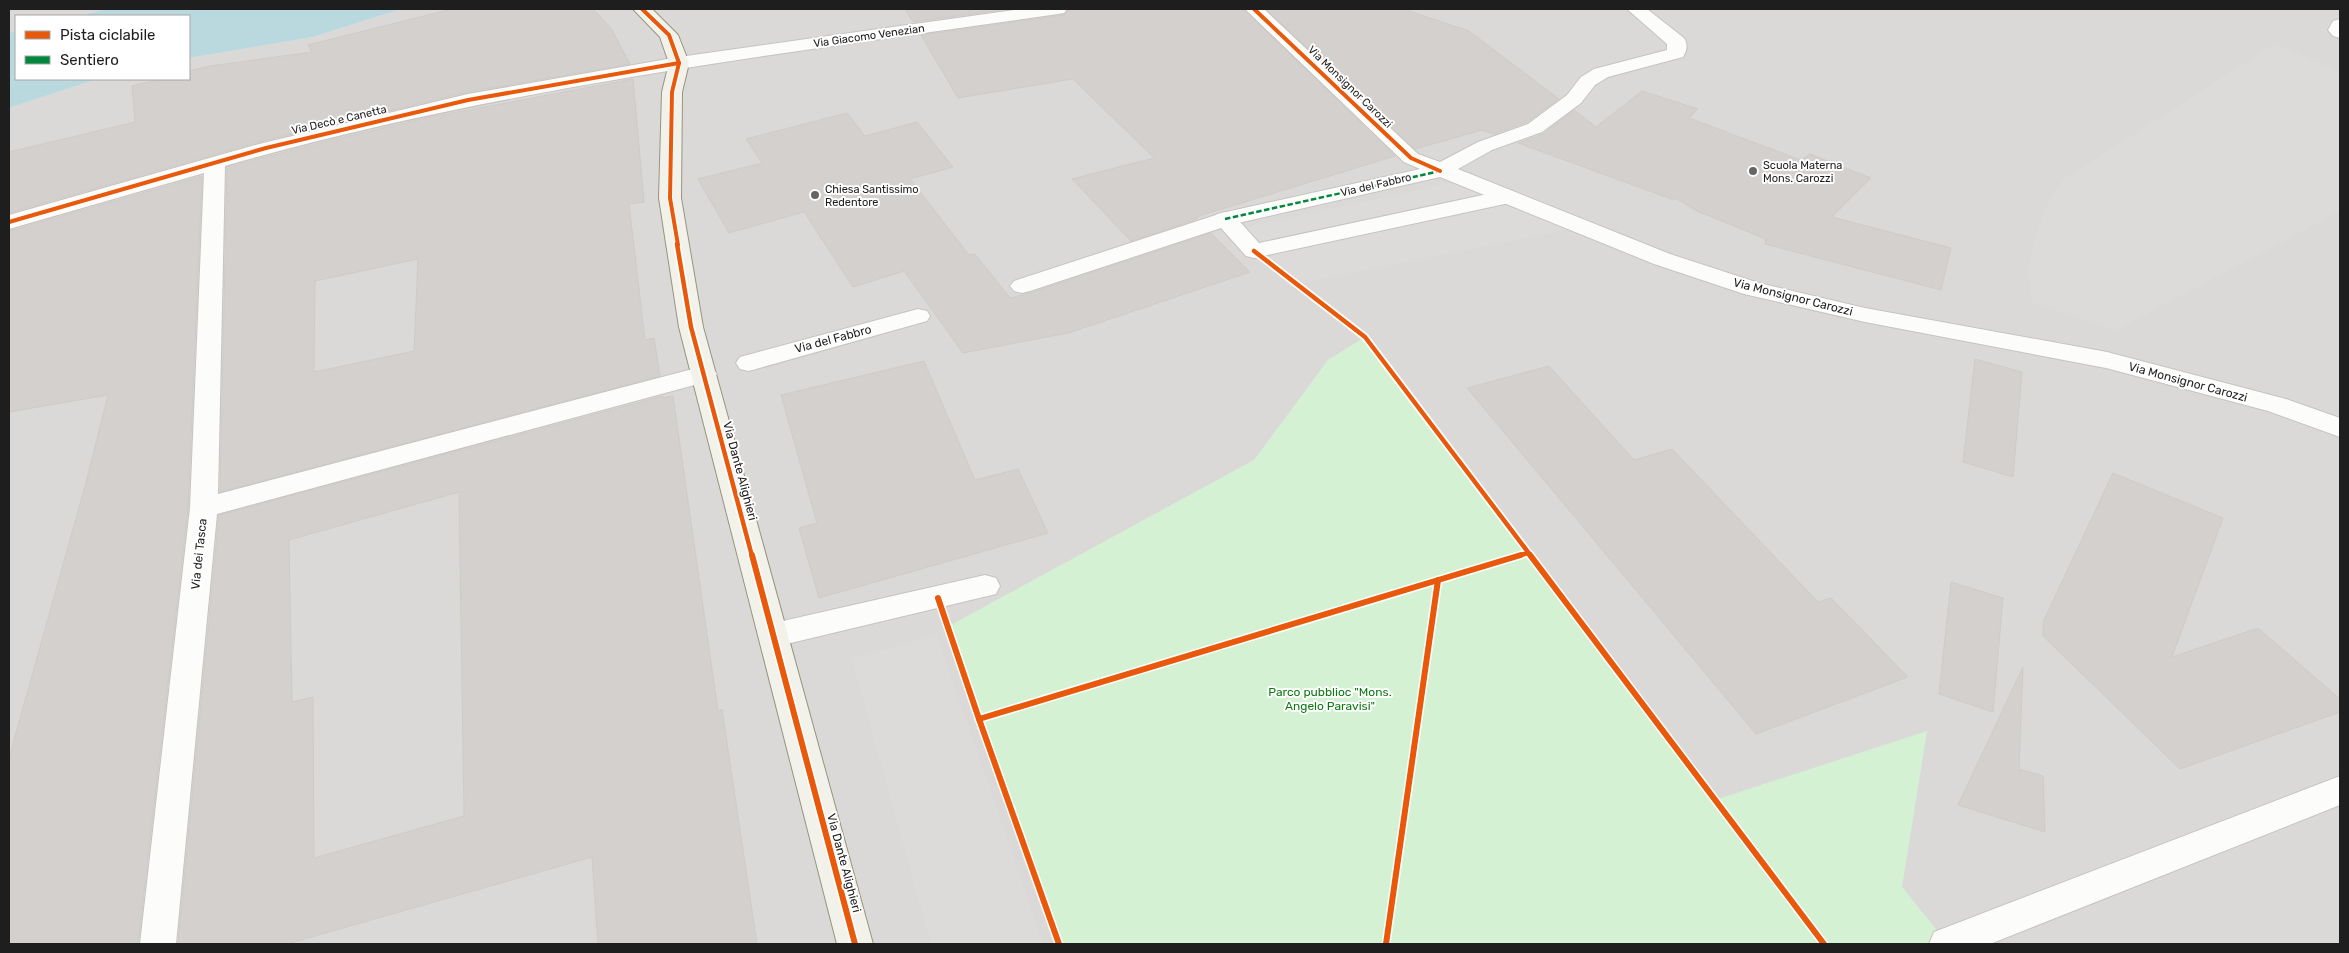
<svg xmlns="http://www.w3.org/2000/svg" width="2349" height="953" font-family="Rubik,sans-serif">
  <rect width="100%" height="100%" fill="#ece9e6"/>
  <g fill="#dbd9d8">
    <path d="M9 9H107L77 16H16V31L9 33Z"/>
    <path d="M401 9H2340V944H9V108L97 79H189V58L313 37Z"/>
  </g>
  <path fill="#d4f1d3" d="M1365 337 1715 800 1927 731 1902 887 1948 944H1057L947 627 1254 460 1328 360Z"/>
  <g fill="#dcdbda">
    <path d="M2275 44 2340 72V211L2116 330 2032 302 2028 268 2039 225 2051 198 2064 179Z"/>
    <path d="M1464 180 1582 227 1303 282 1254 251 1234 230Z"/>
    <path d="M937 635 1043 944H931L852 659Z"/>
  </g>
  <g fill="#bad9df">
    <path d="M107 9H401L313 37 189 58V16H77Z"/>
    <path d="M16 31V79H97L9 108V33Z"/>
  </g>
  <g fill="#d3d0cd" stroke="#cfcbc7" fill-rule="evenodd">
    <path d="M452 9H593L611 28 630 64 468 92 259 142 9 213V152L135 122 132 86 160 79H189V71L210 66 312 52 308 45Z"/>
    <path d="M905 9H1009L913 22Z"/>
    <path d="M1069 9H1243L1395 156 1196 217 1197 219 1131 241 1072 179 1154 158 1073 79 958 98 921 35 1064 15Z"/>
    <path d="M1266 9H1403L1469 31 1559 99 1527 122 1494 134 1482 130 1415 149Z"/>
    <path d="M633 79 644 202 629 204 645 340 654 338 660 376 220 492 227 167 328 141 431 117ZM418 259 414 351 314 372 315 281Z"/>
    <path d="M1642 91 1698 109 1689 118 1801 160 1810 154 1871 178 1832 217 1951 248 1941 290 1765 244 1766 239 1697 211 1675 198 1674 200 1518 143 1543 134 1574 110 1596 127Z"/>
    <path d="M847 113 865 136 917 122 953 167 910 179 969 255 975 254 1010 298 1030 293 1211 233 1250 272 1068 333 963 353 904 271 853 287 804 212 729 233 698 179 762 163 746 139Z"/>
    <path d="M202 176 188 508 138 944H9V758L85 486 108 395 9 412V231Z"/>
    <path d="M1975 359 2022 372 2013 477 1963 462Z"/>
    <path d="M924 361 975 480 1018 469 1048 533 819 598 799 528 817 523 781 395Z"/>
    <path d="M1549 366 1634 460 1672 449 1818 602 1831 598 1908 677 1756 734 1467 388Z"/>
    <path d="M663 396V398L673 396 718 711 722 709 757 944H598L592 857 287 944H178L219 515ZM459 492 464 816 314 858 313 697 292 702 289 540Z"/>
    <path d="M2113 473 2223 518 2172 657 2258 628 2340 699V712L2180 769 2043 636V622Z"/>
    <path d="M1951 582 2003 598 1993 712 1939 694Z"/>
    <path d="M2023 667 2019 769 2043 776 2045 832 1958 805Z"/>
  </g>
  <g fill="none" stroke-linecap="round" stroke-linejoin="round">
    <g stroke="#c5c4c2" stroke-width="2">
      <g id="lane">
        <path d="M2340 19V38L2333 36 2328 30 2333 21Z"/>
        <path d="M1506 190 1514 192 1517 197 1514 202 1254 258 1246 256 1221 228 1030 291 1022 293 1014 291 1010 286 1014 281 1225 212 1233 214 1259 243Z"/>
        <path d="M918 309 927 311 930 316 927 321 749 371 740 369 736 363 740 357Z"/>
      </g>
    </g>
    <g stroke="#c5c4c2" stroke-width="2">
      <g id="street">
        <path d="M1021 9H1067L1064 13 1058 14C779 54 497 88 225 166L218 494 704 366 713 368 717 374 713 380 217 514 176 944H140L190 508 204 173 9 229V215L259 144 468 94 679 57Z"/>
        <path d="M1245 9H1264L1418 154 1440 162 1478 142 1528 124 1567 95 1581 77 1594 69 1667 50V44L1627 9H1647L1684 38C1688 44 1687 51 1683 57L1608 77 1595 85 1581 103 1542 132 1492 150 1458 169 1670 254 1759 283 1865 308 2107 352 2286 399 2340 418V437L2268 411 2106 368 1865 322 1744 294 1654 264 1440 177 1225 226 1217 224 1214 219 1217 214 1420 169 1404 162Z"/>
        <path d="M985 575 996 578 1000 586 996 594 774 647 763 643 759 635 763 627 774 623Z"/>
        <path d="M2340 776V805L1990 944H1929L1934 932Z"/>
      </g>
    </g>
    <g stroke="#95957e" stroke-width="2">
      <path id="secondary" d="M633 9H652L678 35 689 63 682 92 681 198 703 327 873 944H837L679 327 659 198 662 92 669 63 660 37Z"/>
    </g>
    <use href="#lane" fill="#fcfcfb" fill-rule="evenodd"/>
    <use href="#street" fill="#fcfcfb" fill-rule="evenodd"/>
    <use href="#secondary" fill="#f3f2ea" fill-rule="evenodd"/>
    <path stroke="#00873e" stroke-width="2.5" stroke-dasharray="5.5 2.5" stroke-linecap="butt" d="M1225 219 1440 171"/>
    <g stroke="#fff" stroke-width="6">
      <g id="cycleway-far2">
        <path d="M642 9 669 35 679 63 672 92 670 198 678 245"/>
        <path d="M1254 9 1411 158 1440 171"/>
        <path d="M9 222 266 148 468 100 679 63"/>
      </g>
    </g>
    <g stroke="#fff" stroke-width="8">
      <g id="cycleway-far1">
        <path d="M677 244 691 327 752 556"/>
        <path d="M1254 251 1365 337 1531 556"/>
        <path d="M1517 556 1528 553"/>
      </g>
    </g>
    <g stroke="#fff" stroke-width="9">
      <g id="cycleway">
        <path d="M752 555 855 944"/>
        <path d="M1530 555 1824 944"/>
        <path d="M938 598 979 719"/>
        <path d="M1059 944 979 719 1521 555"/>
        <path d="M1386 944 1438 580"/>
      </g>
    </g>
    <use href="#cycleway-far2" stroke="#e8590c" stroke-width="4"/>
    <use href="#cycleway-far1" stroke="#e8590c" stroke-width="4.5"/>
    <use href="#cycleway" stroke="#e8590c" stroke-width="6"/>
  </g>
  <g fill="#666564" stroke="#fff" stroke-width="2">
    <circle cx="1753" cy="171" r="5"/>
    <circle cx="815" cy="195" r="5"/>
  </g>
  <g text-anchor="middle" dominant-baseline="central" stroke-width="4" stroke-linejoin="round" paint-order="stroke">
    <g font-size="11" fill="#1e1e1e" stroke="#fff">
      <text transform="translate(869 36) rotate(-8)">Via Giacomo Venezian</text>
      <text transform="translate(1350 87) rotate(44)">Via Monsignor Carozzi</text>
      <text transform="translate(339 120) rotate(-13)">Via Decò e Canetta</text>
      <text transform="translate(1376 185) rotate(-13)">Via del Fabbro</text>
    </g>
    <g font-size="11" fill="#1e1e1e" stroke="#fff" text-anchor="start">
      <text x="1763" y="165">Scuola Materna<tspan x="1763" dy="13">Mons. Carozzi</tspan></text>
      <text x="825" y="189">Chiesa Santissimo<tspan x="825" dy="13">Redentore</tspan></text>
    </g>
    <g font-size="12" fill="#1e1e1e" stroke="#fff">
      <text transform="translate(1793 297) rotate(14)">Via Monsignor Carozzi</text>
      <text transform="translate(833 339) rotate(-15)">Via del Fabbro</text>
      <text transform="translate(2188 382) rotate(15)">Via Monsignor Carozzi</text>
      <text transform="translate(740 471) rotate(75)">Via Dante Alighieri</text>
      <text transform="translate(199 554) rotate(-84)">Via dei Tasca</text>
      <text transform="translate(844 863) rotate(75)">Via Dante Alighieri</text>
    </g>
    <g font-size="12" fill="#0d7a11" stroke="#fff">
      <text x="1330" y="692">Parco pubblioc "Mons.<tspan x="1330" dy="14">Angelo Paravisi"</tspan></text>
    </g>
  </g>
  <rect width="2349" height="953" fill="none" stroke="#1e1e1e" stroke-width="20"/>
  <rect x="15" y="15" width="175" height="65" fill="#ffffff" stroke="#a5a5a5"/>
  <rect x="25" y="31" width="25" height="8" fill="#e8590c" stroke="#a5a5a5"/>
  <text x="60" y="40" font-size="15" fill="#1e1e1e">Pista ciclabile</text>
  <rect x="25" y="56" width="25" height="8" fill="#00873e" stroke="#a5a5a5"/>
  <text x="60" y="65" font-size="15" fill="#1e1e1e">Sentiero</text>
</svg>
